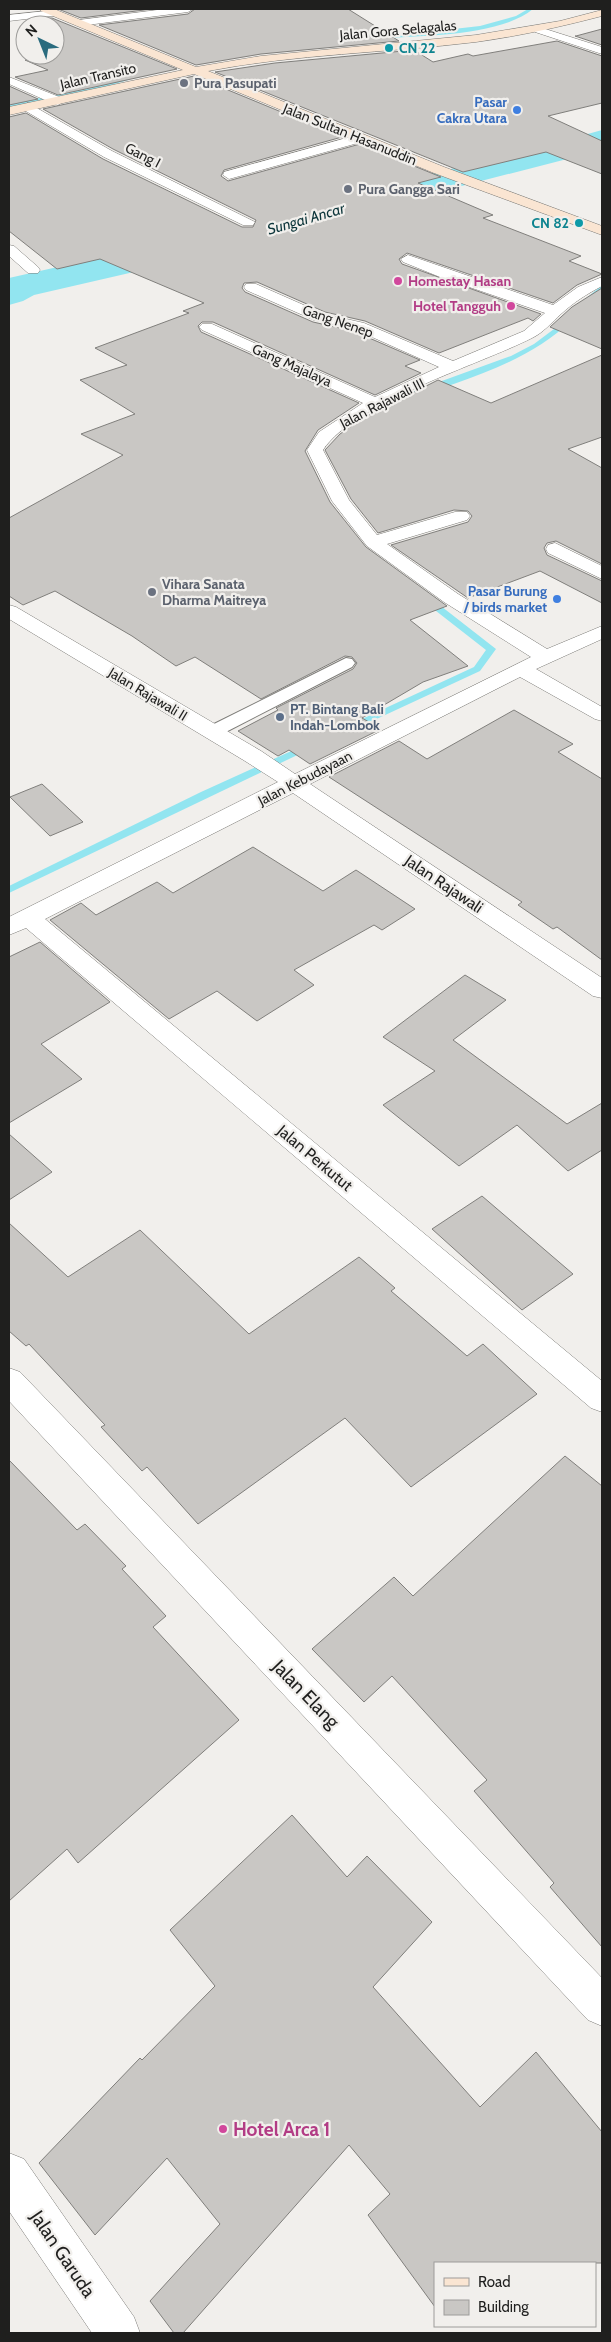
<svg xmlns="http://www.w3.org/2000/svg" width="611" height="2342" font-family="Cabin,sans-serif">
  <rect width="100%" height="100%" fill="#f1efec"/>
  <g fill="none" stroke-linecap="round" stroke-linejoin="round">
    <g fill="#92e5f0" fill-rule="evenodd">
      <path d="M528 9H533C499 37 419 35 376 39L374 38 480 26 516 16Z"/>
      <path d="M126 77 128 80 92 91 9 108V104L91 88Z"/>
      <path d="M602 285V290L587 303H583V301Z"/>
      <path d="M570 317 573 319 572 320C525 365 460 381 401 402L386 411 379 409 395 398 511 356 534 344Z"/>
      <path d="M422 596H428L496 649 480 671 355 729H349V725L474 667 486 650 422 600Z"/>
      <path d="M309 743 312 744V748L9 893V886L201 792Z"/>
    </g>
    <g fill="#92e5f0" fill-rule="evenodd">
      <path d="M602 130V150L415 198 326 226 313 223 308 215 313 207 392 183 538 148Z"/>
      <path d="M212 232 225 235 230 243 225 251 34 295 23 301 9 305V278Z"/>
    </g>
  </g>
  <g fill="#c9c7c4" stroke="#807f7c">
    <path d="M58 9H152L81 18Z"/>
    <path d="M195 9H348L399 41 261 54 196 65 99 25 188 14Z"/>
    <path d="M52 18 177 69 58 95 15 77 48 70 25 60 55 55V32H57L55 25H44L34 20Z"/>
    <path d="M602 29V45L575 36H576Z"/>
    <path d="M557 41 602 56V103L548 116 602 141V174L546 152 463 172 215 72 275 63 414 50 433 62 468 54 473 56Z"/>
    <path d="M194 76 342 137 224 170 221 176 228 181 360 144 441 177 418 183 493 215 483 218 581 256 569 261 602 274 577 285 553 303 407 253 399 259 402 264 541 314 533 321 528 318 439 353 365 321 325 312 257 282 244 283 242 288 245 292 313 322 353 331 420 360 405 366 421 373 375 395 213 322H202L198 326 201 332 359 403 318 430 305 451 330 502 366 547 447 606 410 620 468 666 423 682 362 718 381 729 310 764 289 750 278 756 238 731 278 710 276 708 353 669 357 663 352 657 345 656 261 699 195 657 176 666 132 636 55 591 23 605 9 596V518L123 455 81 434 135 414 80 380 127 365 95 348 189 313 183 311 204 303 100 259 57 269 9 231V117L26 113 103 159 242 227H253L256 220 113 149 43 109Z"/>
    <path d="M9 86 38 99 9 105Z"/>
    <path d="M602 288V349L550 327 572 307Z"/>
    <path d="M602 355V437L568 449 602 468V564L556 541 547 543 544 548 547 555 602 581V603L540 571 468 598 391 545 468 522 472 516 468 511 454 510 378 533 351 499 325 450 340 434 363 418 438 380 491 403Z"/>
    <path d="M514 710 573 744 558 752 602 779V960L557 927 553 929 518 905 522 902 329 777 399 741 427 759Z"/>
    <path d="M42 784 83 822 50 836 10 797Z"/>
    <path d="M253 847 323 891 356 870 415 909 382 930 374 925 294 970 314 985 257 1021 217 991 169 1019 50 920 81 903 96 915 157 882 173 893Z"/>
    <path d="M40 942 110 1002 41 1044 82 1079 9 1123V957Z"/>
    <path d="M465 975 506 1000 453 1040 567 1124 602 1103V1150L568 1171 517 1125 459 1166 383 1105 435 1071 383 1037Z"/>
    <path d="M9 1134 52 1172 9 1200Z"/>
    <path d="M482 1196 573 1274 522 1310 432 1229Z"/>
    <path d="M9 1223 68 1277 140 1230 249 1334 359 1257 395 1288 391 1291 467 1356 483 1344 537 1394 411 1487 345 1418 198 1524 147 1467 142 1471 101 1427 105 1425 29 1344 26 1346 9 1331Z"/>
    <path d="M565 1456 602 1486V1947L550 1887 554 1883 474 1791 487 1780 392 1676 364 1702 312 1649 394 1577 413 1596Z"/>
    <path d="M9 1460 77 1530 85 1524 126 1566 122 1569 166 1616 153 1627 239 1720 78 1863 67 1849 9 1901Z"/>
    <path d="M292 1815 347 1877 367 1856 432 1922 373 1987 480 2107 536 2052 602 2132V2263H435V2307L368 2215 390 2194 349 2145 183 2333H174L150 2301 220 2224 167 2158 95 2235 39 2163 140 2058 142 2060 215 1986 170 1930Z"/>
  </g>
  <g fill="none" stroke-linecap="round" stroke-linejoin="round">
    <g stroke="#7c7b77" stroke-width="2">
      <path id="lane" d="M346 658 352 659 355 663 352 667 218 736H206L203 732 206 728Z"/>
    </g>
    <g stroke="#7c7b77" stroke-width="1">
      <g id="street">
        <path d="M165 9H193L188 12 79 26 74 23 79 20Z"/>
        <path d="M56 10 61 13 60 15 9 21V15Z"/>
        <path d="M539 27 602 47V54L535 32 534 30Z"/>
        <path d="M9 77 62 98 64 101 58 105 54 104 9 84Z"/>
        <path d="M28 103 112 151 255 222 253 225H243L104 157 24 110 22 107Z"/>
        <path d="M361 134 367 138 365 141 229 179 223 175 224 172Z"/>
        <path d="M9 245 14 246 38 267 40 270 38 273H28L9 256Z"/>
        <path d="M408 255 553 305 578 287 602 277V286C587 294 574 302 561 314 552 322 543 333 532 338 479 365 355 402 323 450L349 500 377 535 455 512H467L470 516 467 520 387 544 458 594 547 649 602 626V639L536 669 602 707V721L595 719 520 677 310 784 602 978V998L593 996 293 793 45 919 602 1381V1412L591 1408 26 928 9 935V917L278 782 245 761 9 619V605L16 607 261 751 295 774 531 657 444 602 367 546 332 501 307 450 319 432 363 403 202 330 199 327 202 324H212L375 397 439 367 354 329 314 320 246 290 244 287 246 284H256L324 314 364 323 453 361 524 331 545 313 440 277 403 262 401 259Z"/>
        <path d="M555 543 602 566V579L548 553 546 549 548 545Z"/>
        <path d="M9 1368 20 1372 602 1978V2026L588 2020 9 1401Z"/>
        <path d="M9 2153 24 2159 134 2317 140 2333H92L9 2211Z"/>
      </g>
    </g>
    <g stroke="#7c7b77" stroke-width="1">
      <path id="secondary" d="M40 9H54L196 67 261 56 476 35 560 21 602 10V16C560 27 519 36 476 42 386 53 296 54 208 71L444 167 602 226V235L434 173 194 74 9 115V107L183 70 41 11Z"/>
    </g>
    <use href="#lane" fill="#fff" fill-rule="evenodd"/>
    <use href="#street" fill="#fff" fill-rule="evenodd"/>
    <use href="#secondary" fill="#fae5d2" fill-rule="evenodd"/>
  </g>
  <g fill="#0f9aa8" stroke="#f1efec" stroke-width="2">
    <circle cx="389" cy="48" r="5"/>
    <circle cx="579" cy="223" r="5"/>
  </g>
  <g fill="#6b7280" stroke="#f1efec" stroke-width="2">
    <circle cx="184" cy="83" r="5"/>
    <circle cx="348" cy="189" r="5"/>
    <circle cx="152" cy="592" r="5"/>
  </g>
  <g fill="#3f7fe0" stroke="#f1efec" stroke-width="2">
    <circle cx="517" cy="110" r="5"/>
    <circle cx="557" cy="599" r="5"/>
  </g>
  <g fill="#d1479c" stroke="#f1efec" stroke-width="2">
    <circle cx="398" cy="281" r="5"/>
    <circle cx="511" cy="306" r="5"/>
    <circle cx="223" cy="2129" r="5"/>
  </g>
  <circle fill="#5c6f8a" stroke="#f1efec" stroke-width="2" cx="280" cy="717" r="5"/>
  <g text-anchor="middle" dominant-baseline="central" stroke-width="4.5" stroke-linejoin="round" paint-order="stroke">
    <g font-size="14" fill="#1f1f1e" stroke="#f1efec">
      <text transform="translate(398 30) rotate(-5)">Jalan Gora Selagalas</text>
      <text transform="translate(98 76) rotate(-13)">Jalan Transito</text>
      <text transform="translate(350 134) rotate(22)">Jalan Sultan Hasanuddin</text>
      <text transform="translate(143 155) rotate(27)">Gang I</text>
      <text transform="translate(338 321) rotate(19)">Gang Nenep</text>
      <text transform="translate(292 365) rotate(24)">Gang Majalaya</text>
      <text transform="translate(382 403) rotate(-27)">Jalan Rajawali III</text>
      <text transform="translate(148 694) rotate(31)">Jalan Rajawali II</text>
      <text transform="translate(305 778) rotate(-27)">Jalan Kebudayaan</text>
    </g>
    <g font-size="14" font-weight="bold" fill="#0d838f" stroke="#f1efec" text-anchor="start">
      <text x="399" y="48">CN 22</text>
      <text x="569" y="223" text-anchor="end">CN 82</text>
    </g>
    <g font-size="14" font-weight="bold" fill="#5b616d" stroke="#f1efec" text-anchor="start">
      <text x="194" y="83">Pura Pasupati</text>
      <text x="358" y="189">Pura Gangga Sari</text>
      <text x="162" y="584">Vihara Sanata<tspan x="162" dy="16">Dharma Maitreya</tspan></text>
    </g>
    <g font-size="14" font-weight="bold" fill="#366cbe" stroke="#f1efec" text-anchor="end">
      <text x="507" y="102">Pasar<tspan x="507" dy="16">Cakra Utara</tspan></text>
      <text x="547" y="591">Pasar Burung<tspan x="547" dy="16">/ birds market</tspan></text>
    </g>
    <g font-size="14" font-weight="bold" fill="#b23c85" stroke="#f1efec" text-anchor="start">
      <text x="408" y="281">Homestay Hasan</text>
      <text x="501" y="306" text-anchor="end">Hotel Tangguh</text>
    </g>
    <g font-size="14" font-weight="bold" fill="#4e5e75" stroke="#f1efec" text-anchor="start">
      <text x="290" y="709">PT. Bintang Bali<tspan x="290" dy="16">Indah-Lombok</tspan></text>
    </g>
    <g font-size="15" font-style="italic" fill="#0d363b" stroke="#f1efec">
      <text transform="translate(306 219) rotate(-16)">Sungai Ancar</text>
    </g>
    <g font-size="16" fill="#1f1f1e" stroke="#f1efec">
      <text transform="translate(444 884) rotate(34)">Jalan Rajawali</text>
      <text transform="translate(315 1158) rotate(40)">Jalan Perkutut</text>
    </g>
    <g font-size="19" fill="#1f1f1e" stroke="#f1efec">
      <text transform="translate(306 1694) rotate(46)">Jalan Elang</text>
      <text transform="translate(63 2254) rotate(56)">Jalan Garuda</text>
    </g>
    <g font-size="19" font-weight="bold" fill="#b23c85" stroke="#f1efec" text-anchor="start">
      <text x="233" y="2129">Hotel Arca 1</text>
    </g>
  </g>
  <rect width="611" height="2342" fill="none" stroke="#1f1f1e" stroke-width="20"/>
  <rect x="434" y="2262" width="162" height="65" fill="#f1efec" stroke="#9d9c9a"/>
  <rect x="444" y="2278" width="25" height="8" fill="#fae5d2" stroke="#9d9c9a"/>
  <text x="478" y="2287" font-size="15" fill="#1f1f1e">Road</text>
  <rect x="444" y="2300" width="25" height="15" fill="#c9c7c4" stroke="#9d9c9a"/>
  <text x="478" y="2312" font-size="15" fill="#1f1f1e">Building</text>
  <g transform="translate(40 40) rotate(317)"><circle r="24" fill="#f1efec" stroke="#9d9c9a"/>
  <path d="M0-4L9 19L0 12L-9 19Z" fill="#296b7e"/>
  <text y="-8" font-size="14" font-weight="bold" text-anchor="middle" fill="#1f1f1e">N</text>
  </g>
</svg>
